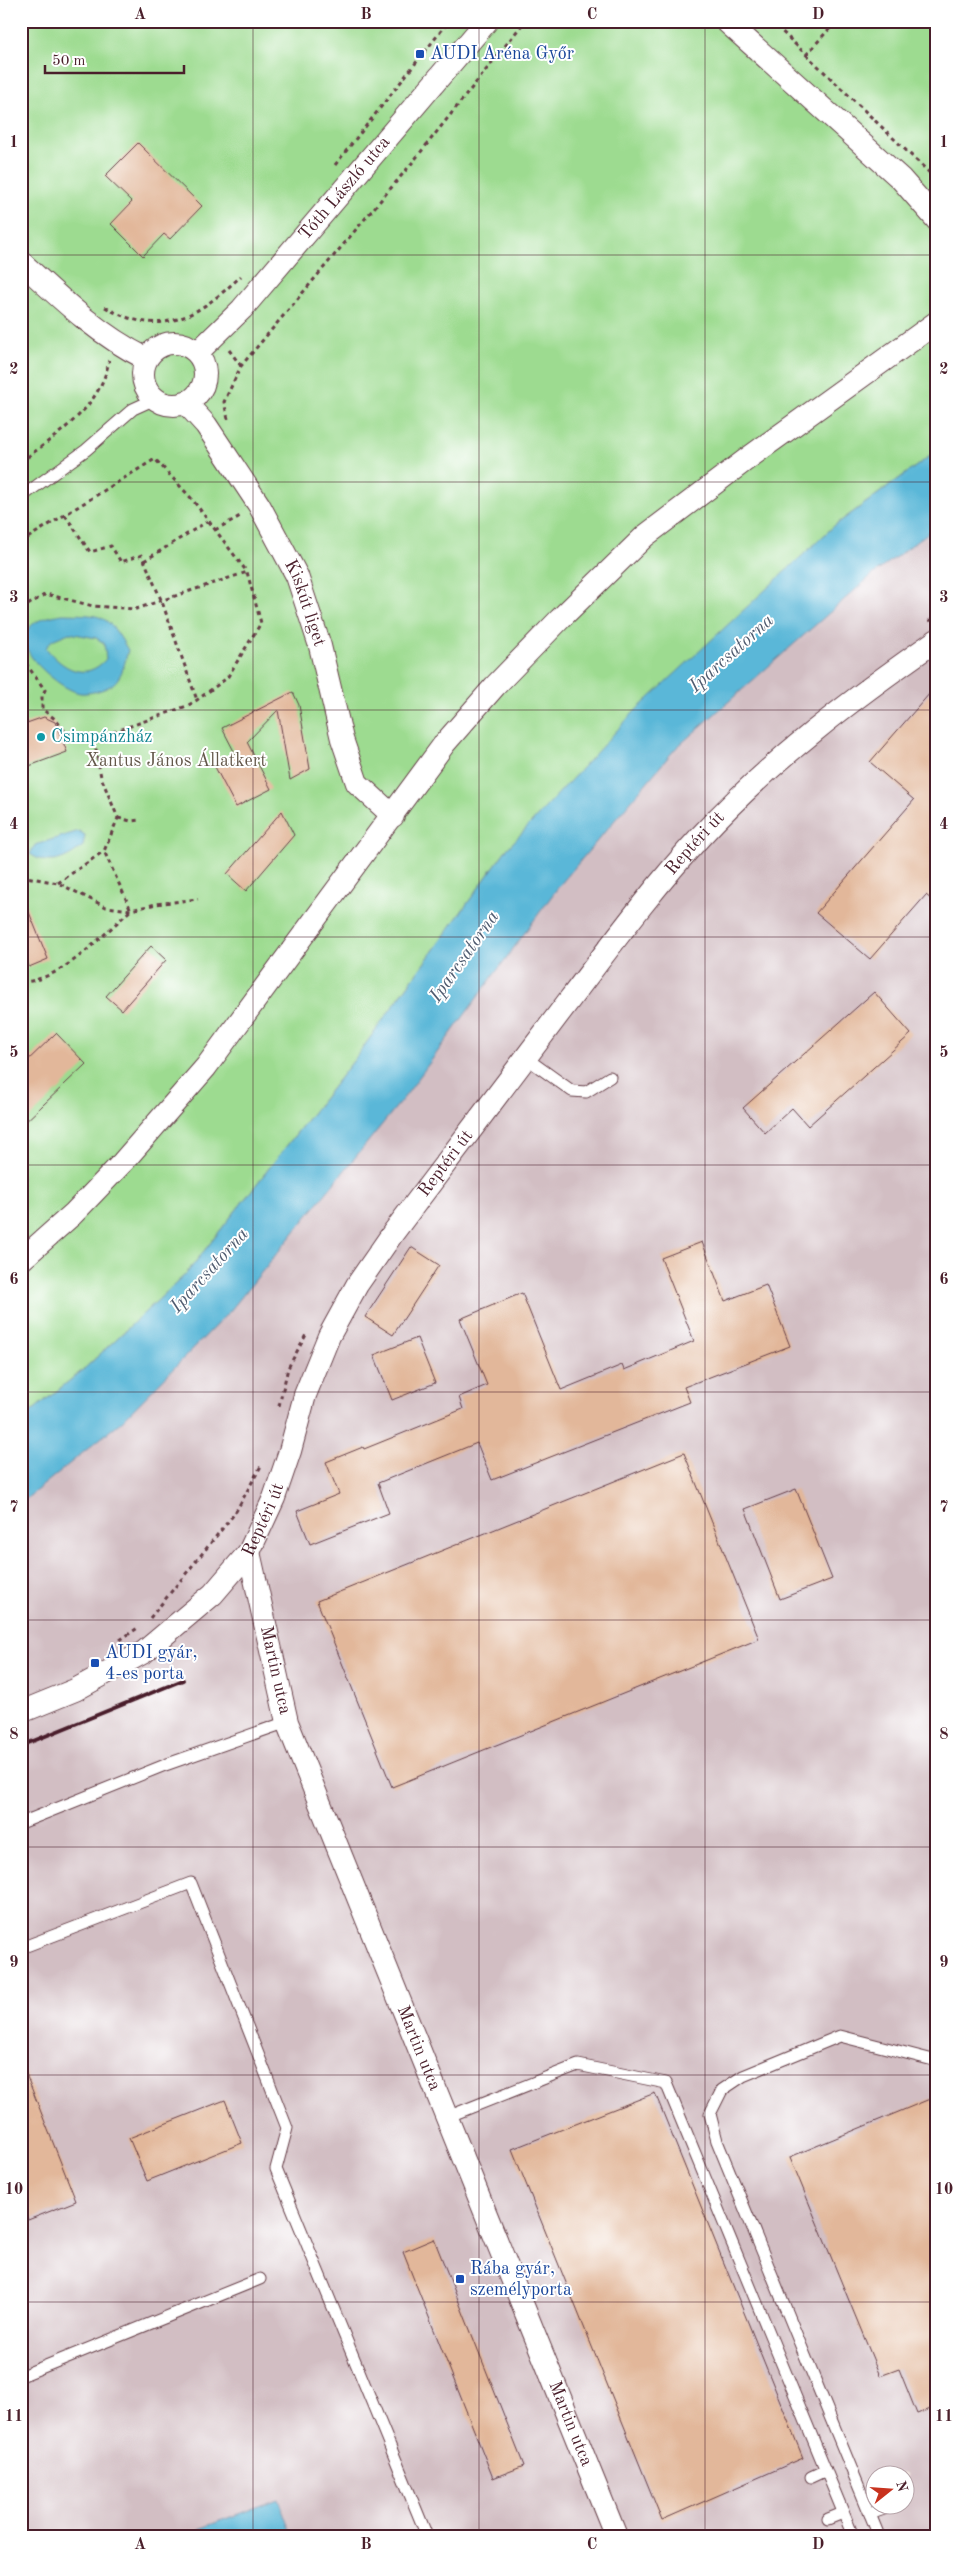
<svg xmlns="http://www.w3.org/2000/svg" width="958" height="2557" font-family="'Old Standard TT',serif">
  <rect width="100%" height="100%" fill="#fff"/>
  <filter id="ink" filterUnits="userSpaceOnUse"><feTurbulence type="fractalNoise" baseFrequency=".02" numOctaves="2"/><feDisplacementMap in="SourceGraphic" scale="10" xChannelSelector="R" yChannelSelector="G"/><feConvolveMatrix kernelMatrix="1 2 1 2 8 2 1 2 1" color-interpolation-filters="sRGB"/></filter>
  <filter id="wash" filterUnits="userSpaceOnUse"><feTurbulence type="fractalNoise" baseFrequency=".0096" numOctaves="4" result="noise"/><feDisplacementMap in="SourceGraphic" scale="20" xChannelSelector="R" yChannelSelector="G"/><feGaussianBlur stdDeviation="1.12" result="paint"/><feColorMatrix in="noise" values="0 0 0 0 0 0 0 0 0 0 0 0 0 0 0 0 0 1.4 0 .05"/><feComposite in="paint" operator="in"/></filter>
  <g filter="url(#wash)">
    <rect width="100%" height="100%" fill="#fbf0e4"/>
    <path fill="#d2bec3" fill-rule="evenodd" d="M937 526V2536H21V1503L122 1421 406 1095 559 886 675 749 871 576ZM876 2474H906V2504H876Z"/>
    <path fill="#9ddb90" stroke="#747d5e" d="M21 21H937V451L834 526 506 850 354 1060 186 1274 84 1369 21 1420Z"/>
    <g fill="#5ab7d8" stroke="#526b82" fill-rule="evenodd">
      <path d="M937 451V526L871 576 675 749 559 886 406 1095 230 1311 122 1421 21 1503V1420L84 1369 186 1274 354 1060 506 850 634 712 834 526Z"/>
      <path d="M63 614C104 615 106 613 128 650 125 661 123 676 113 684 106 690 89 694 80 693 70 691 58 683 50 676 16 648 13 621 63 614ZM69 633 96 638 104 643 106 659C85 683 62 668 46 648L52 640Z"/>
      <path d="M79 831 85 835 83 846C66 859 50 868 30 854L35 845Z"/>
      <path d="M278 2499 292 2536H202L199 2529Z"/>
    </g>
    <g id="blocks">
      <g fill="#e2b79a">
        <path d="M138 143 202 206 170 239 164 234 143 256 111 224 132 202 105 176Z"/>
        <path d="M937 685V904L926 895 870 959 816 913 914 800 870 762Z"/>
        <path d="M293 692 299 705 310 769 290 780 278 710 247 742 271 789 236 807 214 765 236 755 222 728Z"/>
        <path d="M44 717 55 722 67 752 21 769V725Z"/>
        <path d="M282 811 294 835 246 891 227 874Z"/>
        <path d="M22 895 48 959 29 967 21 947Z"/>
        <path d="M151 946 166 960 122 1010 106 996Z"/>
        <path d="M874 992 911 1034 808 1126 792 1108 765 1133 743 1108Z"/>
        <path d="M56 1033 86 1064 21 1126V1067Z"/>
        <path d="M702 1242 725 1301 766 1285 790 1346 684 1387 690 1402 492 1480 477 1443 378 1483 389 1513 310 1544 297 1511 339 1494 326 1462 363 1447 364 1449 463 1409 459 1397 487 1385 460 1319 522 1293 561 1390 622 1365 624 1370 694 1341 661 1258Z"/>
        <path d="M411 1247 439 1265 393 1335 365 1317Z"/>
        <path d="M417 1338 435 1383 392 1400 374 1355Z"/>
        <path d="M684 1453 759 1639 392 1787 317 1601Z"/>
        <path d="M796 1489 832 1579 780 1599 745 1509Z"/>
        <path d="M22 2064 76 2201 28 2220 21 2202Z"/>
        <path d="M655 2093 803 2458 662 2520 512 2149Z"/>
        <path d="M937 2096V2406L917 2414 899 2369 880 2376 790 2157Z"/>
        <path d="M225 2100 242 2143 147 2181 129 2138Z"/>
        <path d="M434 2239 524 2466 493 2478 403 2252Z"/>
      </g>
    </g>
  </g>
  <g filter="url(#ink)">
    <use href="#blocks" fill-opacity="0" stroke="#653e47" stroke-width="1"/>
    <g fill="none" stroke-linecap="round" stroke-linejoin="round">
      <g stroke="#653e47" stroke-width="13">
        <g id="service">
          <path d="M21 497 86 450 133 409 155 399"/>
          <path d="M526 1058 572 1091 586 1092 610 1077"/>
          <path d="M21 1823 165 1765 287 1722"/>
          <path d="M21 1948 191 1883 287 2128 276 2169 427 2536"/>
          <path d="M447 2117 578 2065 666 2083 853 2536"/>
          <path d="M21 2376 260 2279"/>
          <path d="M811 2477 826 2470"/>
          <path d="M870 2514 884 2509"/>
          <path d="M828 2519 843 2513"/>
          <path d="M879 2536 717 2141 710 2114 722 2090 743 2076 840 2036 937 2061"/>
        </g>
      </g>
      <g stroke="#653e47" stroke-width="24">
        <g id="minor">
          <path d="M726 21 901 179 937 220"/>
          <path d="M21 262C60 298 97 334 145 358"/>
          <circle cx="174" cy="374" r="31"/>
          <path id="s1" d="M198 352 242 309 487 21"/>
          <path id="s2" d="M185 402 206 425 259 505 297 576 320 646 342 739 357 783 393 816"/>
          <path d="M21 1260 73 1214 123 1162 206 1067 445 743 495 686 560 619 645 536 747 459 937 322"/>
          <path id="s3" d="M249 1552 287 1722 616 2536"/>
          <path id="s4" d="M21 1712 75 1690 144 1652 213 1594 249 1552 274 1498 290 1451 305 1395 329 1336 357 1285 393 1233C452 1155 511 1077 570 999 612 944 653 888 700 837 770 761 852 699 937 640"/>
        </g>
      </g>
      <g stroke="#653e47" stroke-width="3" stroke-dasharray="4 4" stroke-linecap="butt">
        <path d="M771 21 937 180"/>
        <path d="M21 31 31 21"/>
        <path d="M806 55 831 27"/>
        <path d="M335 165 449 21"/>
        <path d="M21 236 28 243"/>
        <path d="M105 307C162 340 198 316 241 276"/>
        <path d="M229 350 241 366"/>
        <path d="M228 419 224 402 241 366 412 163 525 21"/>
        <path d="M21 462C57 434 101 408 109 360"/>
        <path d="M65 515 90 552 111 546 121 562 142 555 162 602 197 700"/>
        <path d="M215 530 242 515"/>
        <path d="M21 542 155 459 192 499 247 572 261 623 227 678 197 700 187 706 94 739"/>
        <path d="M144 561 208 521"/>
        <path d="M21 609 46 594 93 606 136 609 247 572"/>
        <path d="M929 621 937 616"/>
        <path d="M21 657 45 690 42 696V709L55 719 73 741 94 739 101 777 118 818 104 851 131 910C101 936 65 978 24 982L21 975"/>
        <path d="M118 818 131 821 141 820"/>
        <path d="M21 876 58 883 106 907 131 910 156 904 198 899"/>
        <path d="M58 883 104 851"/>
        <path d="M21 950H22"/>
        <path d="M279 1406 288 1368 307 1333"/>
        <path d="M150 1618 235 1513 262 1464"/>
        <path d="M120 1640 139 1627"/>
      </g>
      <use href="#service" stroke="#fff" stroke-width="11"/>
      <use href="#minor" stroke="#fff" stroke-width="22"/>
      <path stroke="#4a1f2b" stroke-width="4" d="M21 1746 183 1680"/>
    </g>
  </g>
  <path fill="none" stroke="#4a1f2b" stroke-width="1" stroke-opacity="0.55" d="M253 21V2536M479 21V2536M705 21V2536M21 255H937M21 482H937M21 710H937M21 937H937M21 1165H937M21 1392H937M21 1620H937M21 1847H937M21 2075H937M21 2302H937"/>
  <g fill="#1a4fb4" stroke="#fff" stroke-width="2">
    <rect x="415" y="49" width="10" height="10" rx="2.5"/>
    <rect x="90" y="1658" width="10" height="10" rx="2.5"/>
    <rect x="455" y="2274" width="10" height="10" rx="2.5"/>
  </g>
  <circle fill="#0f9aa8" stroke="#fff" stroke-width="2" cx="41" cy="737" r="5"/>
  <g text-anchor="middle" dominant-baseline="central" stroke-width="4" stroke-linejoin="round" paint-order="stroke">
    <g font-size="18" fill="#164399" stroke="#fff" text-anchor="start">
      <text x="430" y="54">AUDI Aréna Győr</text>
      <text x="105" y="1653">AUDI gyár,<tspan x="105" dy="21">4-es porta</tspan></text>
      <text x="470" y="2269">Rába gyár,<tspan x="470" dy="21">személyporta</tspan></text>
    </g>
    <g font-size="18" fill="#4a1f2b" stroke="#fff">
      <text stroke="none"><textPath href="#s1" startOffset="220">Tóth László utca</textPath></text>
      <text stroke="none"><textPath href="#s2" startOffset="236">Kiskút liget</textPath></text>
      <text stroke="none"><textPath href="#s4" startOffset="1128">Reptéri út</textPath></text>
      <text stroke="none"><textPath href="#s4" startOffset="722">Reptéri út</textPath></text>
      <text stroke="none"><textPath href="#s4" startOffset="318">Reptéri út</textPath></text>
      <text stroke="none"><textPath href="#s3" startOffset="121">Martin utca</textPath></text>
      <text stroke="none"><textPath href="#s3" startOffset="526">Martin utca</textPath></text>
      <text stroke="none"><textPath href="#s3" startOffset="931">Martin utca</textPath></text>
    </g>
    <g font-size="18" fill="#0d838f" stroke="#fff" text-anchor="start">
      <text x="51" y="737">Csimpánzház</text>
    </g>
    <g font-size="18" fill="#635749" stroke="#fff">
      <text x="176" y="761">Xantus János Állatkert</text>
    </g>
    <g font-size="19" font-style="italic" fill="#505c70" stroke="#fff">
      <text transform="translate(732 654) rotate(-42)">Iparcsatorna</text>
      <text transform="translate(465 957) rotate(-55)">Iparcsatorna</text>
      <text transform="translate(210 1271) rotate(-48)">Iparcsatorna</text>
    </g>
  </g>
  <rect width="958" height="2557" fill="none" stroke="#fff" stroke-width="55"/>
  <g transform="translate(890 2490) rotate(73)"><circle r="24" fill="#ffffff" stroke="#b7a5aa"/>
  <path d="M0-4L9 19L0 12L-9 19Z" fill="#c8321e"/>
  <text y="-8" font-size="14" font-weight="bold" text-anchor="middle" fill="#4a1f2b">N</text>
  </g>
  <path d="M45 65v8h139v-8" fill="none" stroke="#4a1f2b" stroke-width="2.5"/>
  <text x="52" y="65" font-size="15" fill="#4a1f2b" stroke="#ffffff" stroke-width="4" paint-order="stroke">50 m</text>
  <rect x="28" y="28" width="902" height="2502" fill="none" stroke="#4a1f2b" stroke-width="2"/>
  <g font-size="16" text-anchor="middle" font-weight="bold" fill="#4a1f2b">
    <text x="140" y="19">A</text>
    <text x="366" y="19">B</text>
    <text x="592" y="19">C</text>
    <text x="818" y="19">D</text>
    <text x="14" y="147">1</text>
    <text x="944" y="147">1</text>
    <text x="14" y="374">2</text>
    <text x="944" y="374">2</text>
    <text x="14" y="602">3</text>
    <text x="944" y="602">3</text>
    <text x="14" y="829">4</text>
    <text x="944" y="829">4</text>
    <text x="14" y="1057">5</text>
    <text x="944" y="1057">5</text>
    <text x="14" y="1284">6</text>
    <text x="944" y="1284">6</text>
    <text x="14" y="1512">7</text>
    <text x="944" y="1512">7</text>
    <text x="14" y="1739">8</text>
    <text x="944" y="1739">8</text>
    <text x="14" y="1967">9</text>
    <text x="944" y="1967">9</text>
    <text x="14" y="2194">10</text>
    <text x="944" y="2194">10</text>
    <text x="14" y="2421">11</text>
    <text x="944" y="2421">11</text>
    <text x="140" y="2549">A</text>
    <text x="366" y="2549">B</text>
    <text x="592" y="2549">C</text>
    <text x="818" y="2549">D</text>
  </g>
</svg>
